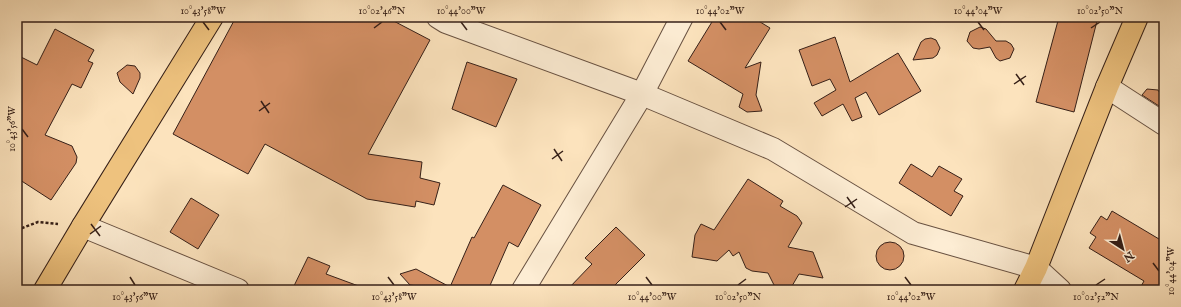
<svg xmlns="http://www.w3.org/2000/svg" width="1181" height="307" font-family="'IM FELL English',serif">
  <rect width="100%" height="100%" fill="#fce3bd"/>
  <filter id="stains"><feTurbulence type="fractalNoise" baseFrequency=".005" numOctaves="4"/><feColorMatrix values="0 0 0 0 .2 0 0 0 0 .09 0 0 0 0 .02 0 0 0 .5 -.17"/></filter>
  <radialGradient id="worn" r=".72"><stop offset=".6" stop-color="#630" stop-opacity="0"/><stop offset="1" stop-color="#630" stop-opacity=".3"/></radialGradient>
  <g fill="#d38f64" stroke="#362018">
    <path d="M236 17H386L430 40 368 154 422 162 420 178 440 183 434 205 416 201 415 207 367 199 265 144 248 174 173 134Z"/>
    <path d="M715 17H752L770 28 745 68 761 62 756 95 762 111 747 112 739 107 743 94 688 61Z"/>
    <path d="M1059 17H1098L1074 112 1036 102Z"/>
    <path d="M980 27 986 29 996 41H1006L1011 44 1014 49 1010 58 1000 61 996 58 990 47 979 49 973 48 967 41 970 32Z"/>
    <path d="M55 29 94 50 88 61 93 63 81 88 72 84 45 135 72 146 77 157 76 163 51 200 17 178V55L37 65Z"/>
    <path d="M835 37 850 82 898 53 921 91 879 115 866 92 855 98 862 117 852 121 843 104 822 116 814 103 836 90 830 79 812 86 799 50Z"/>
    <path d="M931 38 936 40 940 48 937 55 933 58 913 60 921 42 925 39Z"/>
    <path d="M467 62 517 79 496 127 452 109Z"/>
    <path d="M127 65 135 66 140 73V78L133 94 120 82 117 73Z"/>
    <path d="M1147 89 1158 90 1161 95 1162 100 1159 106 1142 95Z"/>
    <path d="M911 164 932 177 939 166 962 179 954 191 963 196 951 216 899 183Z"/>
    <path d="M748 179 783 201 780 206 797 216 802 223 788 247 813 252 823 278 799 274 792 286 786 288H780L774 285 768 273 752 271 746 268 739 252 733 256 729 250 717 261 692 257 695 235 701 224 714 230Z"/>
    <path d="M503 185 541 205 518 247 509 242 488 290H449L410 285 400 274 416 269 450 287 472 237 474 238Z"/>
    <path d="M191 198 219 215 198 249 170 232Z"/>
    <path d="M1112 211 1164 242V290H1139L1144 281 1089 248 1096 237 1090 233 1101 216 1107 220Z"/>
    <path d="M616 227 645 255 610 290H567L592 264 585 258Z"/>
    <circle cx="890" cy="256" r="14"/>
    <path d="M308 257 330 266 326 274 364 288 363 290H292Z"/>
  </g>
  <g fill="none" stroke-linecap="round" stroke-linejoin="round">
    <g stroke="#685141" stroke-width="24">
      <g id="minor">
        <path d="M438 17 446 22 642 94 773 149 913 233 1036 268 1060 290"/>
        <path d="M1107 87 1164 124"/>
        <path d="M83 226 238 290"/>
        <path d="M523 290 642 94 682 17"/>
      </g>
    </g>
    <g stroke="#362018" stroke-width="24">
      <g id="major">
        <path d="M45 290 83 226 212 17"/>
        <path d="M1025 290 1036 268 1107 87 1137 17"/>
      </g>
    </g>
    <path stroke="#362018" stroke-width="2.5" stroke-dasharray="3 2" stroke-linecap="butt" d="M17 230 38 222 58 224"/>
    <use href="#minor" stroke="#fdedd4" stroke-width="22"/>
    <use href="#major" stroke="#eec27e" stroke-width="22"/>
  </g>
  <path fill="none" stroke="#362018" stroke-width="1.5" d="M203 22 209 30M461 22 467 30M720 22 726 30M978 22 984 30M374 28 382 22M1091 28 1100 22M1016 74 1024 85M1014 84 1026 76M261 101 269 113M259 111 270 103M22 129 28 137M554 149 562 161M552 159 563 151M847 197 855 208M845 207 857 199M91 224 100 236M90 234 101 226M1153 263 1159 271M130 277 135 285M388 277 394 285M646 277 652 285M905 277 911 285M738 285 746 279M1096 285 1105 279"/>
  <rect width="1181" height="307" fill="none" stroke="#fce3bd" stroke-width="44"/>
  <g transform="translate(1123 249) rotate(144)" stroke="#fdedd4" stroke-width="3" paint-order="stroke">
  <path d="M0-3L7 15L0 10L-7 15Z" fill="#362018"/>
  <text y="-6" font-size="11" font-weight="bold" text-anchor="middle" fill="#362018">N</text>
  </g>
  <rect x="22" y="22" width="1137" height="263" fill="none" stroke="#362018" stroke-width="1.5"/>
  <g font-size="10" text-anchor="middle" fill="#362018">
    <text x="203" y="14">10°43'58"W</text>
    <text x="382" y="14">10°02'46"N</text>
    <text x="461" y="14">10°44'00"W</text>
    <text x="720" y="14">10°44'02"W</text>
    <text x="978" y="14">10°44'04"W</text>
    <text x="1100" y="14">10°02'50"N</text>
    <text transform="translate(11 129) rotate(-90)" y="4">10°43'56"W</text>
    <text transform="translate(1170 271) rotate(-90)" y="4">10°44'04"W</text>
    <text x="135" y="300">10°43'56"W</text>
    <text x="394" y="300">10°43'58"W</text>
    <text x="652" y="300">10°44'00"W</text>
    <text x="738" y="300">10°02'50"N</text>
    <text x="911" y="300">10°44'02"W</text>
    <text x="1096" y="300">10°02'52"N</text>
  </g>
  <rect width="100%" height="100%" filter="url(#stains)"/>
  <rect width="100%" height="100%" fill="url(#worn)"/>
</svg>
